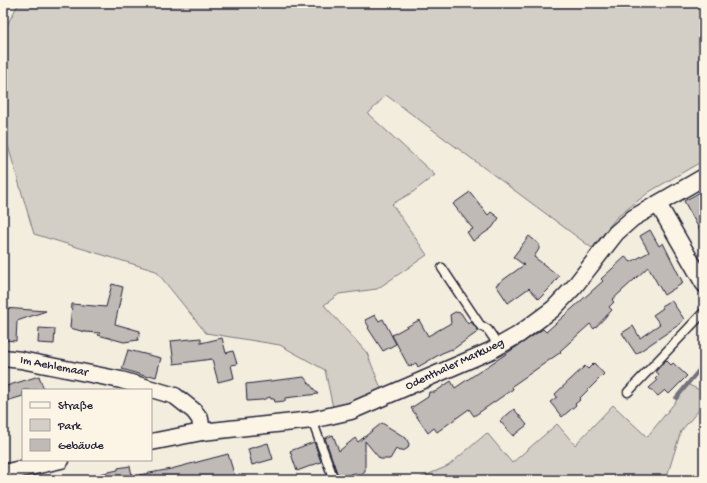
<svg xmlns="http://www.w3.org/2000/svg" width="707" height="483" font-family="'Gochi Hand',sans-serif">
  <rect width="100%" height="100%" fill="#f3edde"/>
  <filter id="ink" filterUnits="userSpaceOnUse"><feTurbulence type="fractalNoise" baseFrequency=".025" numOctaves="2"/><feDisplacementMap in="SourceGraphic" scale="8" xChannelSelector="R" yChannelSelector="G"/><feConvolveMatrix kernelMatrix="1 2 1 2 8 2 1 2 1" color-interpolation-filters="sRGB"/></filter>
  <g filter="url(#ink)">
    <g fill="#d4cfc6" stroke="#7b7880">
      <path d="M19 3H704V160L649 192 616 218 592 248 386 95 368 114 435 175 413 192 392 204 427 255 377 289 339 294 324 305 367 353 382 391 359 401 333 408 325 370 280 345 206 333 156 271 34 234 5 136 3 137V32Z"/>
      <path d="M689 385 704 392V404L681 431 668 473 669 480H415L448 466 487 433 512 463 557 424 575 445 613 405 647 437Z"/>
    </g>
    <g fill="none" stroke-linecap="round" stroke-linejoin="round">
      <path stroke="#75727b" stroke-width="4" d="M676 398 704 364"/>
    </g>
    <g fill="#bfbab6" stroke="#22223b">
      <path d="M704 190V238L684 201Z"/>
      <path d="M470 192 488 215 491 212 499 218 492 228 473 241 467 232 473 229 453 204Z"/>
      <path d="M650 230 659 246 663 243 683 283 664 295 648 267 612 300 614 302 609 307 612 310 594 329 590 324 560 351 561 352 512 386 513 389 474 416 469 409 437 432 434 428 428 433 411 408 428 397 429 392H435L451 381 455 388 543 329 546 332 603 281 601 279 625 257 631 262 649 252 640 236Z"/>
      <path d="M529 236 539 244V249L534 257 559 276 549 289 539 299 529 288 508 303 496 285 524 265 513 257Z"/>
      <path d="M112 284 123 287 115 324 140 331 138 340 124 342 98 335 100 333 85 332 70 328 72 304 106 307Z"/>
      <path d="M671 300 684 319 680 324 636 354 622 333 633 326 640 338 660 324 653 315 663 308 661 306Z"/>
      <path d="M3 308 46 311 17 321 16 341 3 340Z"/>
      <path d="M455 312 461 313 468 324 471 322 479 331 452 350V349L442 353 418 367 416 363 409 367 392 335 419 320 428 336 451 323 450 315Z"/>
      <path d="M375 315 379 321 383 319 396 344 383 351 368 328 369 327 365 320Z"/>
      <path d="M39 328 55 329 54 344 38 343Z"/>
      <path d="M201 338V343L222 338 226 353 233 351 237 364 231 365 234 378 218 382 212 359 174 364 171 341Z"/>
      <path d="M128 350 161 358 156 377 149 375 148 377 122 369Z"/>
      <path d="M666 360 671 365 673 363 687 376 669 394 665 390 658 396 649 388 657 381 655 379 659 375 656 371Z"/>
      <path d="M594 363 604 374 579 399 580 400 575 404 576 405 562 417 550 402 557 397 555 394 585 366 588 369Z"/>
      <path d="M39 376 44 390H23V396L3 402V387Z"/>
      <path d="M304 377 318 394 285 398V401L275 402 274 399H271L270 397 262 400 247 401 246 384Z"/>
      <path d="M514 409 527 425 513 436 500 421Z"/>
      <path d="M382 423 406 438 409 444 408 448 405 450 399 451 396 449 390 459H380L365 441V471L361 474 355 473 343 476H341L337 473 325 438 333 435 339 451 355 438 358 442Z"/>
      <path d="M314 442 321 462 297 471 290 451Z"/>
      <path d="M268 443 273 459 252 465 248 449Z"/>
      <path d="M228 454 235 477 224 480H139V475L171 469Z"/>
      <path d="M130 466 133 480H96L95 475 118 470V468Z"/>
    </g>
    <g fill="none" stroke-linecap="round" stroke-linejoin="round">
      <g stroke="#22223b" stroke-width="11">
        <g id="service">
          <path d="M442 268 480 325 488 330 499 346"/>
          <path d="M628 392 704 312"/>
          <path d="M312 420 334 480"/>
        </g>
      </g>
      <g stroke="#22223b" stroke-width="19">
        <g id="minor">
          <path d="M658 204 704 284"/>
          <path d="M3 358 21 360 121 380 175 396 194 411 200 419 202 432"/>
          <path d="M151 442 202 432 312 420 351 411 490 351 518 335 553 309 574 287 616 233 633 218 704 177"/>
          <path d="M3 473 61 460"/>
        </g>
      </g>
      <use href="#service" stroke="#fcf5e5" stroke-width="8"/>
      <use href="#minor" stroke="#fcf5e5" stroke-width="16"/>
    </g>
  </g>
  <g text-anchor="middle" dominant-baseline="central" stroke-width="3" stroke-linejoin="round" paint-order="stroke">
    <g font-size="12" fill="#22223b" stroke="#fcf5e5">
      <text transform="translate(455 365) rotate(-25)">Odenthaler Markweg</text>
      <text transform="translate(54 367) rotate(11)">Im Aehlemaar</text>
    </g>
  </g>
  <rect width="707" height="483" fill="none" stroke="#fcf5e5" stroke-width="16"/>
  <rect x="8" y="8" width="691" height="467" fill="none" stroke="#22223b" stroke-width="1.5" filter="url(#ink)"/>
  <rect x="22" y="389" width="130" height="72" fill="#fcf5e5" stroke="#a5a1a1"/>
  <rect x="30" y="402" width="20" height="6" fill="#fcf5e5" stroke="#a5a1a1"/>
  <text x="58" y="409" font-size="12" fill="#22223b">Straße</text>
  <rect x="30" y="419" width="20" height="12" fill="#d4cfc6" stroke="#a5a1a1"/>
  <text x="58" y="429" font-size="12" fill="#22223b">Park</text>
  <rect x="30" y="439" width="20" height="12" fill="#bfbab6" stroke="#a5a1a1"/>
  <text x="58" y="449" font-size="12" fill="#22223b">Gebäude</text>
</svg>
